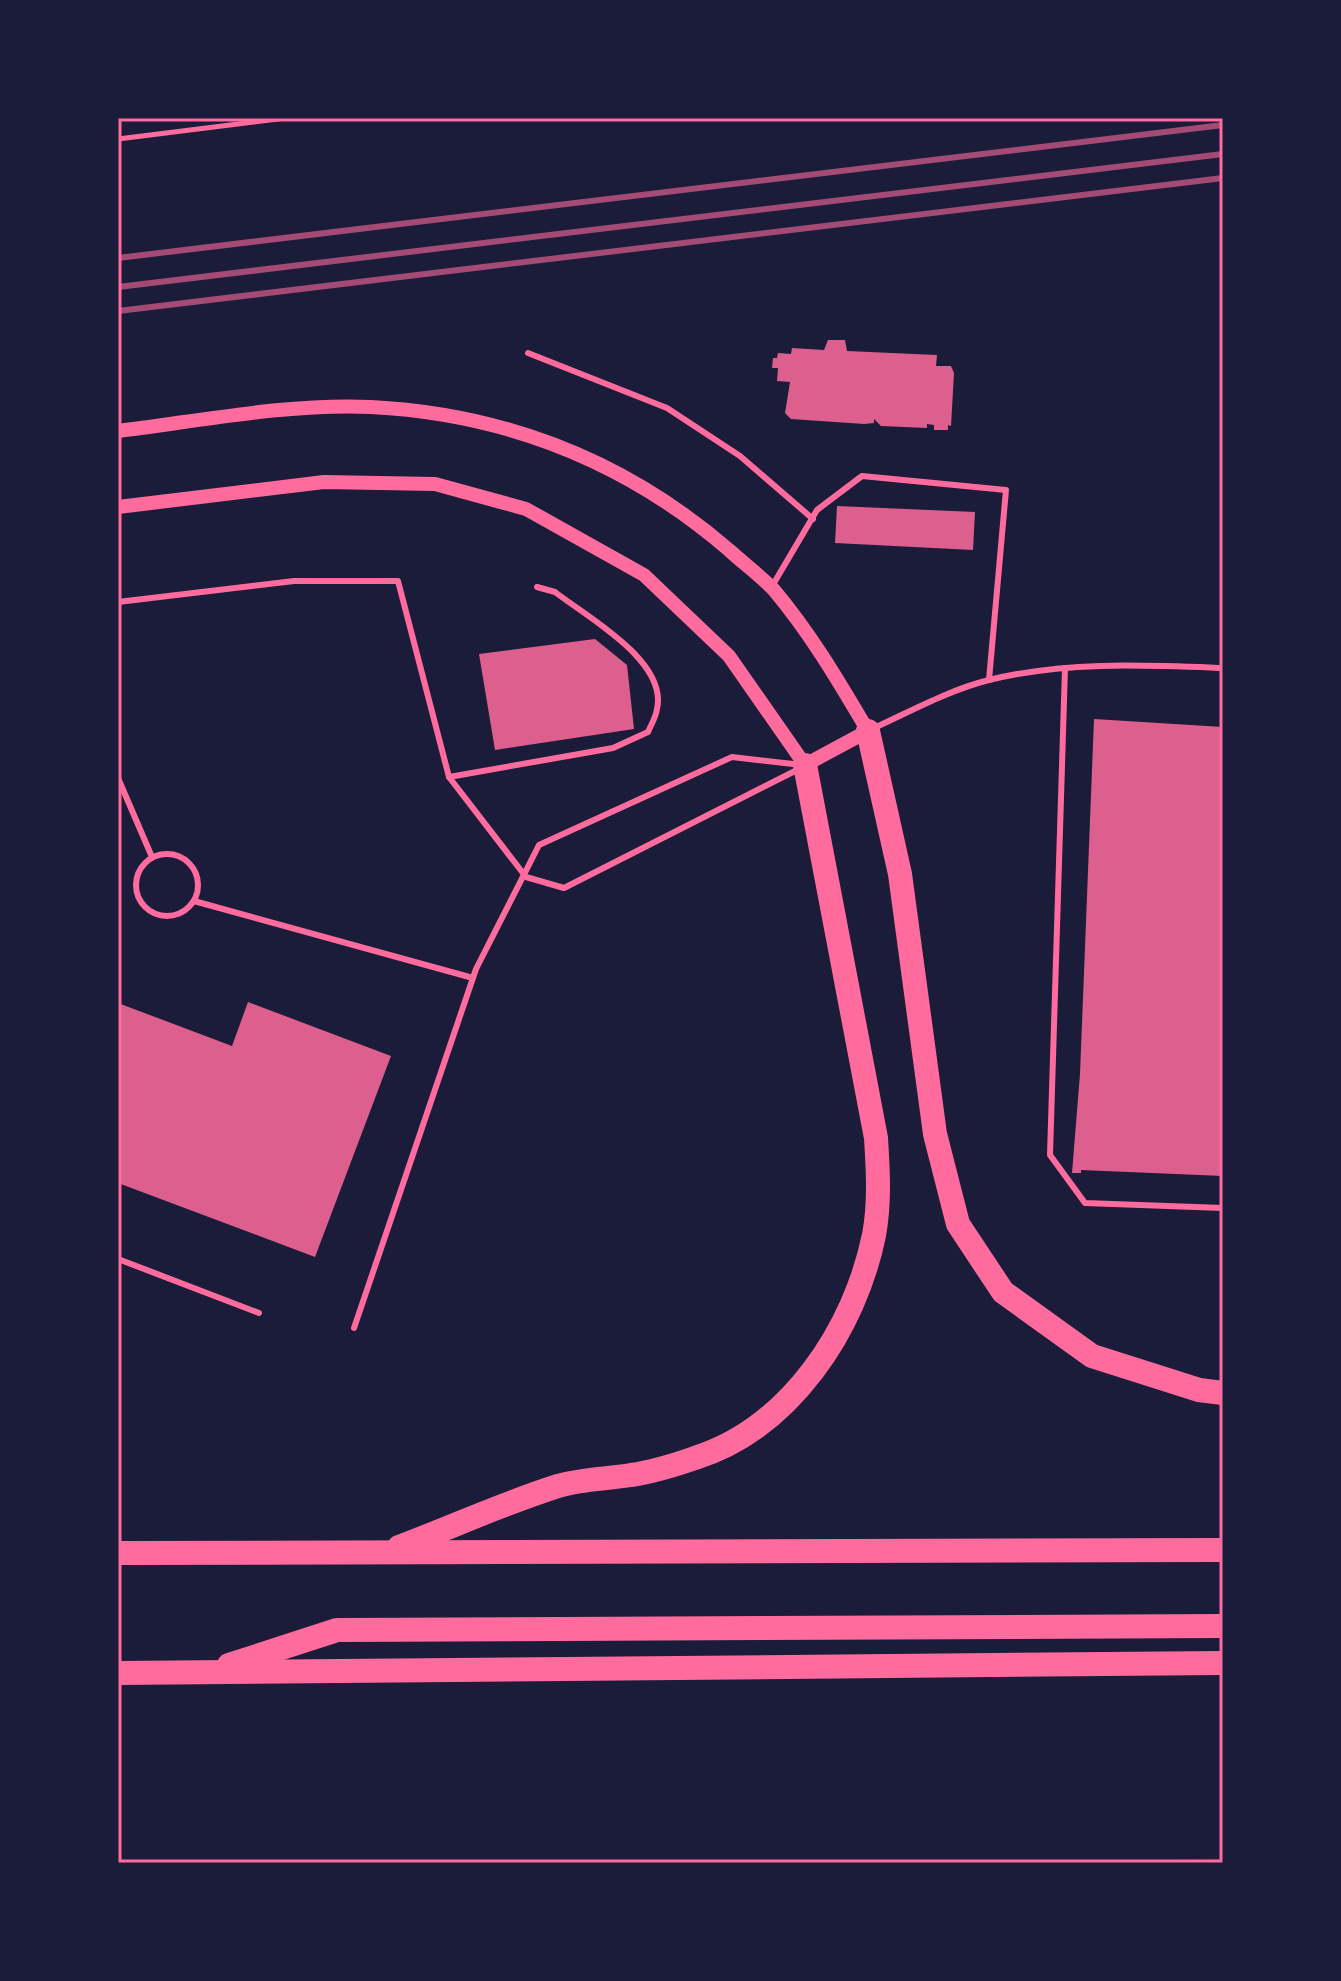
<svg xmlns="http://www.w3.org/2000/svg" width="1341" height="1981" font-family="Montserrat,sans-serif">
  <rect width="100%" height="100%" fill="#1b1b3a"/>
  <path fill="#2a1e3b" d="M1223 1857V1863H1063Z"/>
  <g fill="#dd5f8e">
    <path d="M828 340H845L847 351 937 355 936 366H951L954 373 951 426 948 425V430H934V425L927 424V428L881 426 874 419V423L864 424 791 419 785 413 790 382 777 381 778 368H772L773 358H777L778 353 791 354 792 348 824 350Z"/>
    <path d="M837 506 975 512 973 550 835 543Z"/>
    <path d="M595 639 627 665 634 729 495 750 479 654Z"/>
    <path d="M1094 719 1223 727V1176L1081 1170V1173H1072L1080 1074Z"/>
    <path d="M248 1002 391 1056 315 1257 118 1183V1003L232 1046Z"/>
  </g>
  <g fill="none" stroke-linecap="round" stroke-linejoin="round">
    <path stroke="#ff6b9d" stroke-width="5" d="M118 139 286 118"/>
    <g stroke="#ff6b9d" stroke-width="6">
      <path d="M528 353 667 408 740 456 813 519"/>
      <path d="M771 588 817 510 862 476 1006 490 989 680"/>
      <path d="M118 602 294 581H398L449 777 526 877 564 888 799 769"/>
      <path d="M1065 668 1050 1155 1085 1203 1223 1208"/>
      <path d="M874 728C911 711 949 690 989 680 1065 661 1145 665 1223 668"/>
      <path d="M449 777 613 748 648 732C651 725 656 717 657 709 668 661 587 617 555 592L537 587"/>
      <path d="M118 778 152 857"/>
      <circle cx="167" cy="885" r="31"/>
      <path d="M194 901 473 978"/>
      <path d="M118 1259 259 1313"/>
      <path d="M354 1328 476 969 539 845 732 757 802 765"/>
    </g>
    <path stroke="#ff6b9d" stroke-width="14" d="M118 431C199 421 290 403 371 407 506 414 627 462 729 550 743 563 761 576 774 590 811 634 839 682 868 731L805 765 729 656 644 575 526 509 435 484 324 482 118 507"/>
    <g stroke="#ff6b9d" stroke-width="24">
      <path d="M868 731 900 874 935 1134 958 1224 1003 1292 1092 1356 1199 1390 1223 1393"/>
      <path d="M399 1547C452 1527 504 1503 558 1486 581 1479 607 1479 631 1475 652 1472 675 1465 695 1458 790 1428 855 1329 874 1235 880 1203 878 1170 876 1138L805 765"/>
      <path d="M118 1553 1223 1550"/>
      <path d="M229 1665 337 1630 1223 1626"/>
      <path d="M118 1673 1223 1663"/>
    </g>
    <g stroke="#a44b75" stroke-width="6">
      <path d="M118 258 1223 125"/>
      <path d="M118 287 1223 154"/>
      <path d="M118 311 1223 178"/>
    </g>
  </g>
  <rect width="1341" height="1981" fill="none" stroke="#1b1b3a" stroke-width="240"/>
  <rect x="120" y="120" width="1101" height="1741" fill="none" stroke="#ff6b9d" stroke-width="3"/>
</svg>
